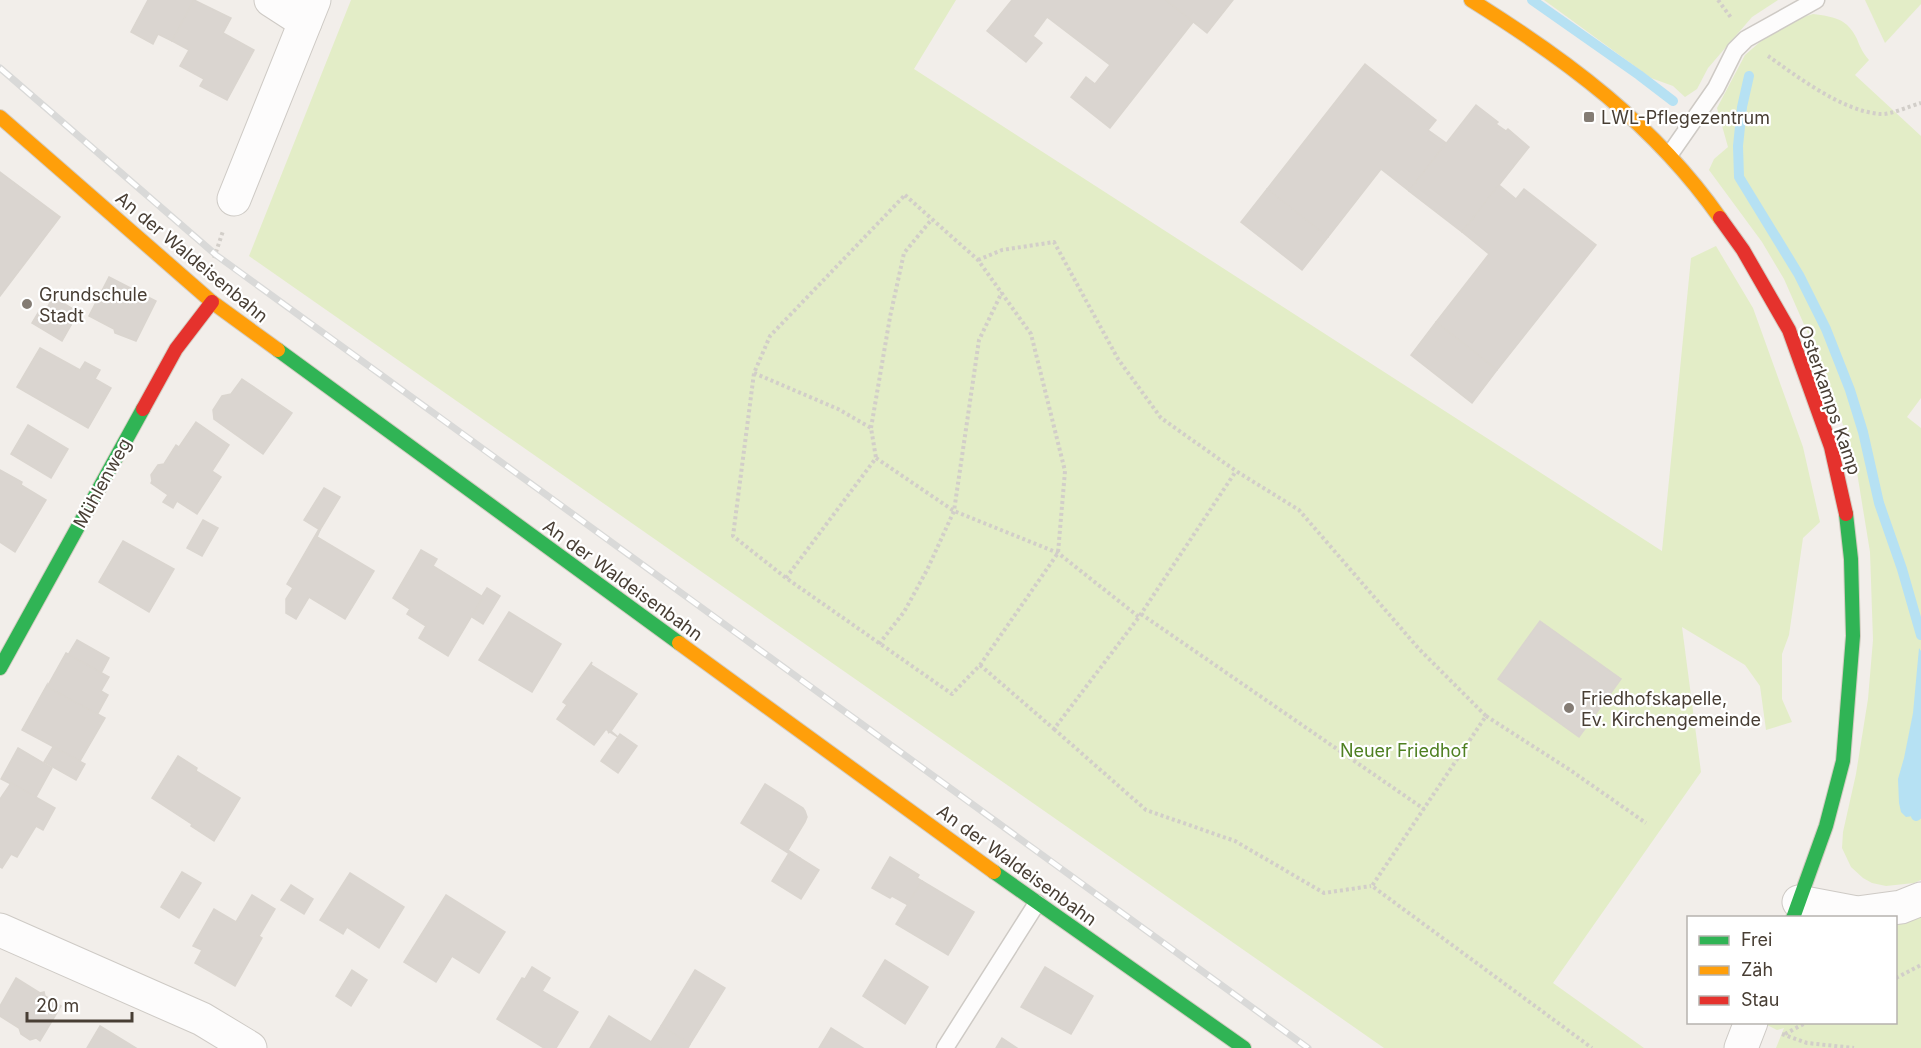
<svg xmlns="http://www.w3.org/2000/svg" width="1921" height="1048" font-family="Inter,sans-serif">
  <rect width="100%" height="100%" fill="#f2eeea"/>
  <g fill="#e3edc7">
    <path d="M351 0H956L914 69 1662 551 1691 258 1716 246 1753 308 1803 447 1820 522 1803 538 1789 635 1782 654V699L1792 722 1766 730 1760 686 1745 665 1682 627 1701 772 1553 983 1644 1048H1384L249 256Z"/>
    <path d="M1544 0H1778L1752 17 1708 68 1697 89 1685 97 1673 86 1651 78Z"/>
    <path d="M1865 0H1921V4L1885 43Z"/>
    <path d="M1813 14C1834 17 1847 18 1857 39 1860 47 1863 53 1869 60L1855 75 1921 136V398L1907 417 1921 428V880L1914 883 1886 886 1872 883 1863 878 1851 867 1842 848 1843 832 1856 774 1868 699 1873 640 1870 552 1855 460 1825 372 1784 279 1762 242 1709 170 1714 159 1728 147 1717 108 1745 55 1776 28 1791 21Z"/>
    <path d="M1921 904V1048H1776L1784 1028 1777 1030 1767 1025 1768 1022H1896V918Z"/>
  </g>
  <path fill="#b6e1f3" d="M1919 648 1921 651V815L1906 817 1901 812 1899 803 1898 779 1904 758 1913 713Z"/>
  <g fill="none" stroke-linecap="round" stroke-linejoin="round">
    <g stroke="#b6e1f3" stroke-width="10">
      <path d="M1532 0 1639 75 1673 101"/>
      <path d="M1749 76 1742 107 1738 146 1739 177 1799 275 1826 329 1850 390 1863 432 1879 503 1902 569 1921 635"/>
      <path d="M1916 816 1921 812"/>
    </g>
  </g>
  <g fill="#dad5d0" stroke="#dad5cf" stroke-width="1.5">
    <path d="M148 0H194L172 41 158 34 153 44 131 32Z"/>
    <path d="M194 0 231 18 223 33 254 50 227 100 200 86 204 79 180 66 189 50 172 41Z"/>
    <path d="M1012 0H1166L1193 22 1110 128 1071 97 1086 77 1095 84 1110 65 1047 17 1033 36 1042 43 1026 62 987 31Z"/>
    <path d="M1166 0H1233L1207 33Z"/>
    <path d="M1365 64 1436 120 1428 130 1446 143 1409 191 1381 169 1328 237 1267 189Z"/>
    <path d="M1476 105 1498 122 1496 124 1506 131 1508 129 1529 147 1462 232 1409 191Z"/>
    <path d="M0 172 60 217 0 296Z"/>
    <path d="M1499 185 1516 199 1524 189 1596 245 1497 370 1436 322 1489 254 1462 232Z"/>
    <path d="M1267 189 1328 237 1302 270 1241 222Z"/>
    <path d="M109 277 156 301 136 341 115 333 114 329 89 316Z"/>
    <path d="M53 297 78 312 71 325 46 310Z"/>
    <path d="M41 308 71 325 62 341 32 323Z"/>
    <path d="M1436 322 1497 370 1472 403 1411 355Z"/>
    <path d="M40 348 80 370 85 362 100 370 95 379 111 388 88 428 17 387Z"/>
    <path d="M242 379 292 413 263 454 214 419 213 410 222 396 231 394Z"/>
    <path d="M196 422 229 445 212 471 221 477 197 514 177 501 173 508 163 502 168 495 151 483 152 481 151 475 158 465 164 464 176 445 179 447Z"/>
    <path d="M28 425 68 449 51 478 11 454Z"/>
    <path d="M0 470 22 482 21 485 46 500 15 552 0 542Z"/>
    <path d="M324 488 340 497 320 530 304 520Z"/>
    <path d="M203 520 218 528 202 556 187 548Z"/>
    <path d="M319 529 320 530 317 537 374 571 345 619 309 597 296 619 286 613V599L293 588 287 584Z"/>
    <path d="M123 541 174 569 149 612 99 582Z"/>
    <path d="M421 550 437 559 433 566 483 597 448 656 419 638 426 626 407 614 410 609 393 598Z"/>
    <path d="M487 588 500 596 483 624 472 617 483 597 482 596Z"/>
    <path d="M509 612 561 644 532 692 479 660Z"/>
    <path d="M1540 621 1621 679 1579 737 1498 679Z"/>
    <path d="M77 640 109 658 101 673 68 655Z"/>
    <path d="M66 653 109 677 101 691 108 695 97 715 47 687Z"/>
    <path d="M592 662 591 665 637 694 611 731 618 737 610 732 608 733 609 732 606 729 594 745 557 719 567 705 563 702Z"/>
    <path d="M47 685V687L105 718 80 761 22 730Z"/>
    <path d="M620 734 637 746 618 773 601 761Z"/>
    <path d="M53 747 85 764 76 780 44 762Z"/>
    <path d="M18 748 52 768 36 797 1 779Z"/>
    <path d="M178 756 197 768 196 771 240 798 214 841 191 826 192 824 152 798Z"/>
    <path d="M11 783 55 808 43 830 36 826 17 857 11 854 2 868 0 867V799Z"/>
    <path d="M765 784 803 808 805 811 807 817 805 822 788 850 800 858 799 860 741 823Z"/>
    <path d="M789 853 799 860 800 858 819 870 801 899 772 881Z"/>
    <path d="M890 857 919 875 917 878 922 881 908 905 892 896 890 898 872 888Z"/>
    <path d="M182 872 201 883 179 918 161 907Z"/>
    <path d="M350 873 404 907 379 948 347 927 343 934 320 920Z"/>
    <path d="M922 881 974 912 948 955 896 924Z"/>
    <path d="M291 885 313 899 304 914 281 900Z"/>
    <path d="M252 895 275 909 259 936 262 938 235 986 195 963 202 950 193 946 214 909 236 922Z"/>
    <path d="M446 895 505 932 479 973 452 956 436 982 404 962Z"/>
    <path d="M885 960 928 987 905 1024 863 996Z"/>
    <path d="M532 967 550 978 542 991 578 1012 556 1048H544L497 1019 522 978 525 979Z"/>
    <path d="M1045 967 1093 996 1071 1034 1021 1007Z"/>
    <path d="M352 970 367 980 351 1006 336 996Z"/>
    <path d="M695 970 725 988 690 1044 661 1026Z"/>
    <path d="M16 978 40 993 44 992 45 996 61 1006 40 1041 36 1038 30 1040 21 1034 19 1028 0 1016V1006Z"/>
    <path d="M609 1016 651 1042 661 1048H590Z"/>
    <path d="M100 1026 136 1048H87Z"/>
    <path d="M661 1026 690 1044 688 1048H661L651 1042Z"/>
    <path d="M831 1028 863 1048H819Z"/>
    <path d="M1002 1038 1017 1048H996Z"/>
  </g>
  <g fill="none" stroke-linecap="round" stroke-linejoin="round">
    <g stroke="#cecac5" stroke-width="19">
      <g id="lane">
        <path d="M1670 154 1716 88 1735 50 1746 39 1816 0"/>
        <path d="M945 1048 1037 903"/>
      </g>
    </g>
    <g stroke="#cecac5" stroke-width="35">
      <g id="street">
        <path d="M271 0 305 22"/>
        <path d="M234 199 314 0"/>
        <path d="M1799 902 1857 913 1901 907 1921 899"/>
        <path d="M0 930 202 1019 250 1048"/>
        <path d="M1741 1048 1751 1022"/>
      </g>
    </g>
    <g stroke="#d3ccc1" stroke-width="16">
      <g id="fast">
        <path d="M278 350 679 643"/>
        <path d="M0 668 143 409"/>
        <path d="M994 872 1244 1048"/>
        <path d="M1793 918 1826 826 1843 761 1853 636 1851 559 1846 514"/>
      </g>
    </g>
    <g stroke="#d3ccc1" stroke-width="16">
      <g id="slow">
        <path d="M1471 0C1567 60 1654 124 1720 218"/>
        <path d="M0 117 212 302 278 350"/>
        <path d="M679 643 994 872"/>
      </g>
    </g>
    <g stroke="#d3ccc1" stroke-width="16">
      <g id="jam">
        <path d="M1720 218 1743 250 1789 330 1831 447 1846 514"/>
        <path d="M143 409 176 349 212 302"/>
      </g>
    </g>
    <g stroke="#d2cec9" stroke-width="4" stroke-dasharray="3 3" stroke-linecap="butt">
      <path d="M1718 0 1732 19"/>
      <path d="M1768 56C1798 77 1842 111 1880 114 1890 115 1910 106 1921 103"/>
      <path d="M905 195 978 260 1031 334 1065 471 1058 553 980 665 952 694 786 578 733 536 754 373 770 336Z"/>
      <path d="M214 258 223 231"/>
      <path d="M978 260 1002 250 1054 242 1118 359 1161 418 1236 471 1299 510 1419 649 1486 716 1372 886 1592 1048"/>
      <path d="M754 373 838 409 871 428 876 458"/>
      <path d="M871 428 890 317 904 253 932 219"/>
      <path d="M786 578 876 458 954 511 1058 553 1139 617"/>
      <path d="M1141 614 1424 809"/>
      <path d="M879 644 904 612 927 570 954 511 979 340 1002 292"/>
      <path d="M980 665 1054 729 1139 617 1236 471"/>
      <path d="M1486 716 1570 770 1646 823"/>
      <path d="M1054 729 1146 810 1235 841 1324 893 1371 886"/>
      <path d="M1896 978 1921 965"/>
      <path d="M1782 1034 1807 1043 1854 1048"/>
      <path d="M1785 1034 1807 1022"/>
    </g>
    <use href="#lane" stroke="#fdfcfc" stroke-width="16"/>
    <use href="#street" stroke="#fdfcfc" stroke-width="33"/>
    <use href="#fast" stroke="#30b455" stroke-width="14"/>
    <use href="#slow" stroke="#ff9f0a" stroke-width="14"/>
    <use href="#jam" stroke="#e5322d" stroke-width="14"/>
    <g stroke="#d9d9d8" stroke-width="7">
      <path id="rail" d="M0 68 216 255 1308 1048"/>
    </g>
    <use href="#rail" stroke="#fff" stroke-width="4.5" stroke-dasharray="14" stroke-linecap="butt"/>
  </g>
  <g fill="#847c74" stroke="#fff" stroke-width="2">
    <rect x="1583" y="111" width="12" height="12" rx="3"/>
    <circle cx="27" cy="304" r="6"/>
    <circle cx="1569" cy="708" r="6"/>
  </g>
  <g text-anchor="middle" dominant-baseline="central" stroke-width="4.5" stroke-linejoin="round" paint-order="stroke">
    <g font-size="18" fill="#483e34" stroke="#fff" text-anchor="start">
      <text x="1601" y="117">LWL-Pflegezentrum</text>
      <text x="39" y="294">Grundschule<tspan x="39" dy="21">Stadt</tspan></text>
      <text x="1581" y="698">Friedhofskapelle,<tspan x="1581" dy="21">Ev. Kirchengemeinde</tspan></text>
    </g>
    <g font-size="18" fill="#483e34" stroke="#fff">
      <text transform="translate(192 257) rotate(40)">An der Waldeisenbahn</text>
      <text transform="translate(1830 400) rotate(71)">Osterkamps Kamp</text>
      <text transform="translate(102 483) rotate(-61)">Mühlenweg</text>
      <text transform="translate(623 580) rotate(36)">An der Waldeisenbahn</text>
      <text transform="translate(1017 865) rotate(36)">An der Waldeisenbahn</text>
    </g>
    <g font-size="18" fill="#4f8022" stroke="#fff">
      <text x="1404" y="750">Neuer Friedhof</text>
    </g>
  </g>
  <rect x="1687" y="916" width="210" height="108" fill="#ffffff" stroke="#b6b2ae" stroke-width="1.5"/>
  <rect x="1699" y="936" width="30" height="9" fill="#30b455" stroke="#b6b2ae" stroke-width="1.5"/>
  <text x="1741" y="946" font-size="18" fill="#483e34">Frei</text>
  <rect x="1699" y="966" width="30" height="9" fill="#ff9f0a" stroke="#b6b2ae" stroke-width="1.5"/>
  <text x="1741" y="976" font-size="18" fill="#483e34">Zäh</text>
  <rect x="1699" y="996" width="30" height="9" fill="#e5322d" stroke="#b6b2ae" stroke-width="1.5"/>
  <text x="1741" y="1006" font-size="18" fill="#483e34">Stau</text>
  <path d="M27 1012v9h105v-9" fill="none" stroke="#483e34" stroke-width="3"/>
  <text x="36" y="1012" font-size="18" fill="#483e34" stroke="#ffffff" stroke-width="4.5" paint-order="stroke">20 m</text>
</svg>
